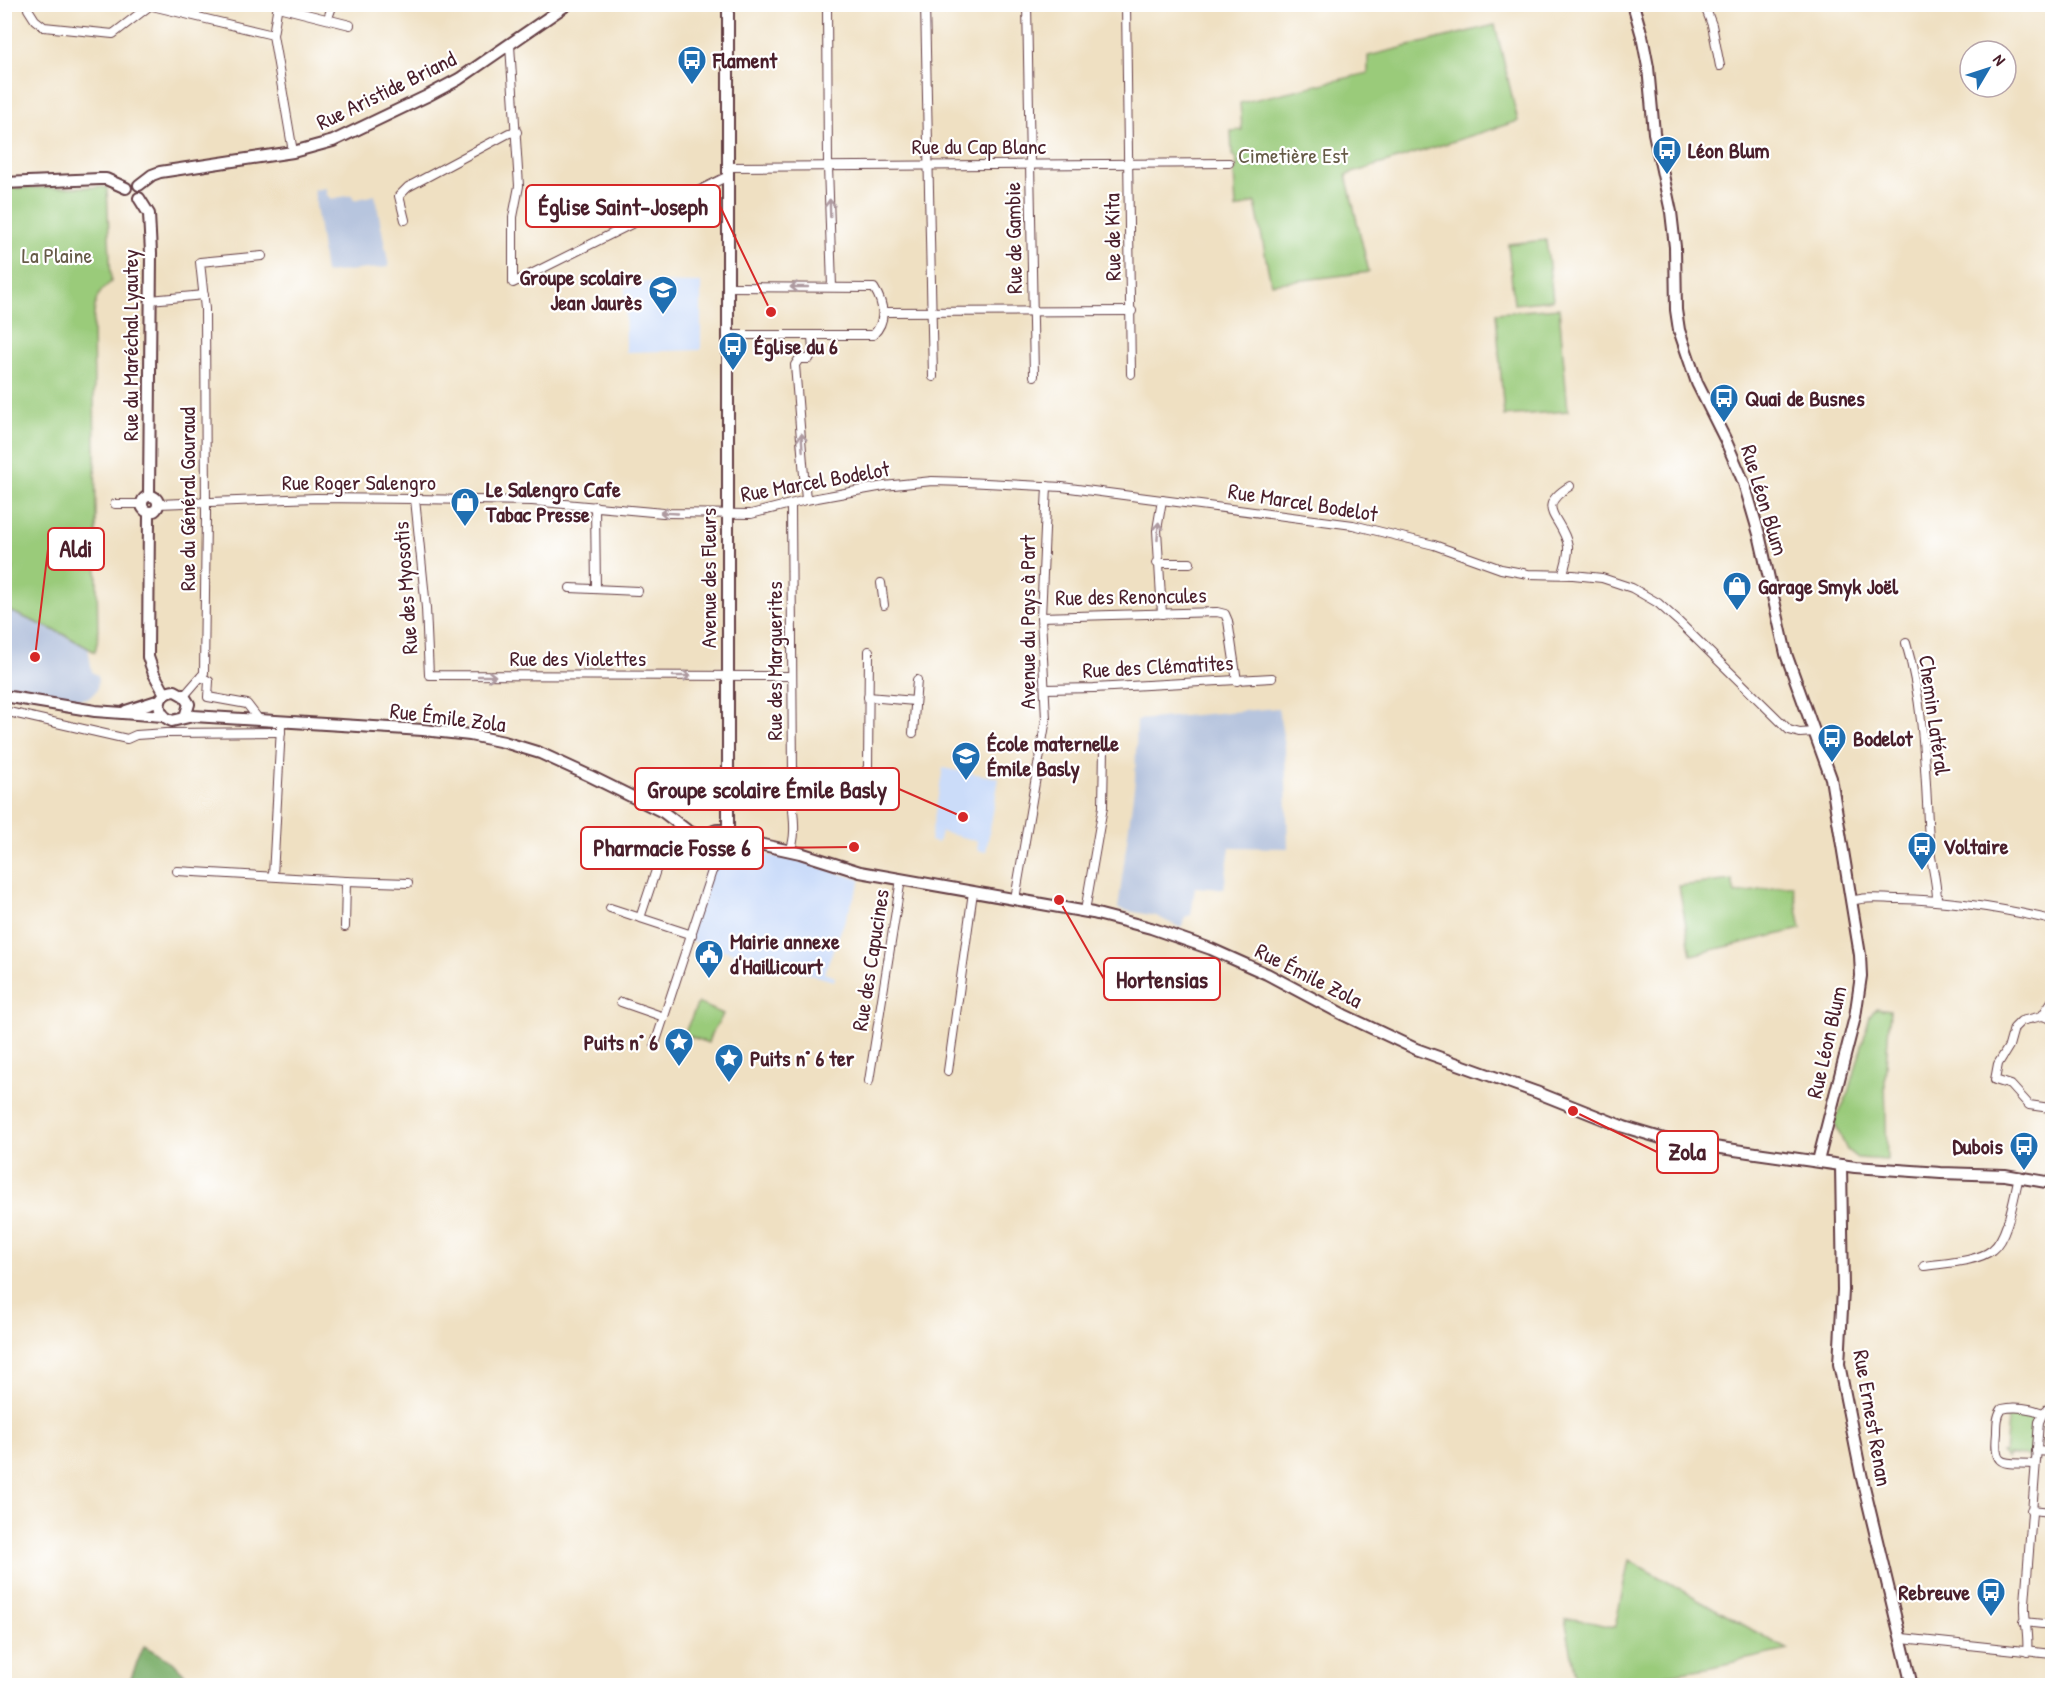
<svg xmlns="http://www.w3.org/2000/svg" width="2057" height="1690" font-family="'Patrick Hand',sans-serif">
  <rect width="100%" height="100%" fill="#fff"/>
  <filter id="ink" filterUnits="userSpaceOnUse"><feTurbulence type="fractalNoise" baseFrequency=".0167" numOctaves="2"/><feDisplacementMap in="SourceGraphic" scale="12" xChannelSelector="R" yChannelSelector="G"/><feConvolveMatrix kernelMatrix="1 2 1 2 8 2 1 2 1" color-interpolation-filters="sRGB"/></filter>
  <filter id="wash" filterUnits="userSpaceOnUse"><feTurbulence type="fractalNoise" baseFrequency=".008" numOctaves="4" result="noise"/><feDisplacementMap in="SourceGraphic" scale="24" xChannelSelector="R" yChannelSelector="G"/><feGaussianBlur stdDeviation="1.35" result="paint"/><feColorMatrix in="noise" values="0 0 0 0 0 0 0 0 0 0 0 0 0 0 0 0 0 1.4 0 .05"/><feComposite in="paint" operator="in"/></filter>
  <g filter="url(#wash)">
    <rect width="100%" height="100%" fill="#efe0c2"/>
    <g fill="#cbdcf9">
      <path d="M635 282 701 283V350L626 352 625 287H635Z"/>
      <path d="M943 768 999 778 986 852 977 850 978 841 941 832 938 843 930 841Z"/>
      <path d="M744 851 802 861 861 880 824 973 835 977 834 981 684 939 708 863H723Z"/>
    </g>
    <g fill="#b7c5de">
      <path d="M326 188 327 195 331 199 352 195 354 200 375 195 389 267 325 273 314 190Z"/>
      <path d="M4 609 65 635 88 648 92 672 98 676 97 690 89 698 79 699 5 689Z"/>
      <path d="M1278 708 1285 746 1288 848 1230 847 1224 889 1195 887 1191 915 1187 916 1181 928 1156 916 1118 909 1135 780 1137 720Z"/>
    </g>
    <g fill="#9acb7a" stroke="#727552" stroke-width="1.5">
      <path d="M1495 25 1518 121 1346 175 1369 272 1271 284 1255 202 1236 209 1234 171 1237 167 1236 158 1232 155 1231 131 1242 130 1240 103 1368 73V56Z"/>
      <path d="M107 187 111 282C93 296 95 305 93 327L98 638 95 652 65 635 5 609V590L13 567 4 562V188Z"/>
      <path d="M1546 240 1553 300 1514 304 1508 244Z"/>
      <path d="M1559 308 1568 411 1504 416 1496 313Z"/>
      <path d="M1732 880 1735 894 1793 885 1801 929 1691 955 1679 886Z"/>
      <path d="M698 1003 723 1014C718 1027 712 1027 708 1043L684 1034Z"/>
      <path d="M1876 1008 1890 1010 1885 1079 1887 1160 1857 1158 1847 1150 1834 1122 1849 1093 1870 1016Z"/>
      <path d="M2052 1410V1445H2051L2052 1449 2044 1446 2042 1439H2048L2049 1427 2043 1425 2047 1415Z"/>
      <path d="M2011 1411V1416L2031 1418 2032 1413 2038 1417 2035 1420 2032 1453 2034 1454 2029 1461V1456L2008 1455 2007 1459 2001 1453 2005 1452 2008 1419 2003 1417 2007 1412Z"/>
      <path d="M1629 1560 1788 1650 1707 1668 1630 1680 1577 1682 1565 1619C1582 1618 1598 1625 1615 1627Z"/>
    </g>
    <path fill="#7baf6a" stroke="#62674a" stroke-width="1.5" d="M144 1646 173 1662 195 1685H128Z"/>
  </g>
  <g filter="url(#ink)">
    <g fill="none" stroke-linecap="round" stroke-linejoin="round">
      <g stroke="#633c42" stroke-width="10">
        <g id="street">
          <path d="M28 4V9L35 20 44 27 113 34 152 4"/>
          <path d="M278 4 273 35 293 152"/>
          <path d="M827 4 828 166 832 287"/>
          <path d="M925 4 933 377"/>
          <path d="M1027 4 1034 376"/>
          <path d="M1126 4 1131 374"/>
          <path d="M1704 4 1712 25 1720 66"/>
          <path d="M152 6 273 35"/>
          <path d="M278 7 350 25"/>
          <path d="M328 18 333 4"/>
          <path d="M510 45 519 186 513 217V283L728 176"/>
          <path d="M728 167 1229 163"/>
          <path d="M405 220 399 196 408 187 509 133 517 132"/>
          <path d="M150 300 204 295"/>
          <path d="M883 312 1132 311"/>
          <path d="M728 335H873C887 321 884 304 874 288L729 287"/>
          <path d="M415 499 426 608 429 675 792 676"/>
          <path d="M806 500 795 365 799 359H809L813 351 812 335"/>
          <path d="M115 504H142"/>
          <path d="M158 504 316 498 415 499 532 501 663 513 751 514 806 500 884 486 932 481 966 482 1062 487 1353 525 1434 545 1501 569 1528 574 1573 575 1602 578 1632 588 1658 603 1678 621 1789 730 1800 733 1814 732"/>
          <path d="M595 506 596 589"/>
          <path d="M1157 563H1190"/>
          <path d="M1563 574C1565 565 1569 555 1568 546 1563 517 1532 509 1570 486"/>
          <path d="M881 583 884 605"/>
          <path d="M570 588 638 591"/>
          <path d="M1162 614 1157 530 1162 500"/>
          <path d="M1041 617 1217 612 1225 614 1228 621 1237 681"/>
          <path d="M1906 643C1925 708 1925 774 1929 840 1930 860 1937 880 1937 900"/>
          <path d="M201 677 209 681 208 697 247 704 260 721"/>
          <path d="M1045 689 1094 688 1272 678"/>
          <path d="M184 696 204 673 206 514 205 309 200 262 262 256"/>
          <path d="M868 697 915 701"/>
          <path d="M4 711 127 739 136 735 166 733 281 732"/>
          <path d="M913 733 917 680"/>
          <path d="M793 776 864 774 868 767 869 651"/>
          <path d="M790 851C800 828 788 800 793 776L791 505"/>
          <path d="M177 871 346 881 345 927"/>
          <path d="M712 871 725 856"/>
          <path d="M273 876 281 727"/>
          <path d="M346 881 408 883"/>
          <path d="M1015 899 1046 719 1041 617 1047 486"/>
          <path d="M1852 901C1866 896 1883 899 1898 899 1951 900 2001 908 2052 920"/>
          <path d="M610 908 692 935"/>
          <path d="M1085 911 1103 807 1104 748"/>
          <path d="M640 918 661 855 653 853"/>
          <path d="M2052 1001 2042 1016 2021 1021 2014 1028 2009 1046 1998 1064 1995 1080 2011 1085 2029 1105 2050 1108 2052 1111"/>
          <path d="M621 1002 664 1017"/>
          <path d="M2042 1016 2052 1019"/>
          <path d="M655 1044 712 871V854"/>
          <path d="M948 1071 973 892"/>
          <path d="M869 1081 901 879"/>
          <path d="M1924 1266C1943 1263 1977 1262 1992 1250 2008 1238 2014 1196 2019 1176"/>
          <path d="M2036 1451 2052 1452"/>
          <path d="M2035 1464C2004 1462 1993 1470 1997 1433 1997 1424 1997 1416 2002 1409 2015 1406 2031 1408 2043 1413"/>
          <path d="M2031 1510 2052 1512"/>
          <path d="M2024 1622 2052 1625"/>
          <path d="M1902 1638 2052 1654"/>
          <path d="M2027 1652C2029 1636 2024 1620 2025 1603L2039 1422 2043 1413 2052 1405"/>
        </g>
      </g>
      <g stroke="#633c42" stroke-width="14">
        <g id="secondary">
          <path d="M728 4V833"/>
          <path d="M1633 4 1642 36 1648 67 1654 133 1671 212 1675 247 1676 310 1679 330 1697 383 1725 439 1744 483 1759 534 1786 654 1831 778 1860 955 1861 976 1855 1017 1818 1161"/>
          <path d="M4 183 100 179H106L126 188"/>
          <path d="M139 185 152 175 160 172 293 152 333 141 427 96 459 79 568 4"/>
          <path d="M139 198 149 214 151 253 149 496"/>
          <circle cx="150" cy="504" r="8"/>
          <path d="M149 513 148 657 154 674 165 694"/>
          <path d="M4 696 95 711 163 716"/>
          <path d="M126 711 160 700"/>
          <path d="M185 717 189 704 184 696 175 691C156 692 154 714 172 721L193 716 423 730 470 735 504 742 540 753 590 776 663 812 688 831 697 835 710 834"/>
          <circle cx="719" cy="843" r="13"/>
          <path d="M732 838 800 853 860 872 1093 913 1151 928 1211 949 1267 974 1344 1015 1416 1049 1536 1092 1624 1127 1671 1141 1855 1167 1941 1173 2005 1175 2052 1183"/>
          <path d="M1841 1165 1843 1290 1839 1364 1861 1474 1912 1686"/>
        </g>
      </g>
      <use href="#street" stroke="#fff" stroke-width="8"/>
      <use href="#secondary" stroke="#fff" stroke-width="10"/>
    </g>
    <defs><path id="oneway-shaft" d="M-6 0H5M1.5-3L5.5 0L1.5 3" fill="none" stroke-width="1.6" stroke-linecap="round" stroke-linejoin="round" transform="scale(1.5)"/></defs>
    <g stroke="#ae9aa0">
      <use href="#oneway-shaft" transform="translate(830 208) rotate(-92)"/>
      <use href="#oneway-shaft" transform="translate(799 287) rotate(-180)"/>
      <use href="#oneway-shaft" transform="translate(802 442) rotate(-94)"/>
      <use href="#oneway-shaft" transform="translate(669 513) rotate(-177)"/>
      <use href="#oneway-shaft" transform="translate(1158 531) rotate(-86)"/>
      <use href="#oneway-shaft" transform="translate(487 676)"/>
      <use href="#oneway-shaft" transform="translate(682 676)"/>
    </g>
  </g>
  <defs>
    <g id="bus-pin" transform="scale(1.5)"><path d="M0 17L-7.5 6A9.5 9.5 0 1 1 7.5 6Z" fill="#1f6fb2" stroke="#fff"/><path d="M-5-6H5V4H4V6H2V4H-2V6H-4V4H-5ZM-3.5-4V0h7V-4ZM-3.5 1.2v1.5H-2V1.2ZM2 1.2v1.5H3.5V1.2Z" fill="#fff"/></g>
    <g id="school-pin" transform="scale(1.5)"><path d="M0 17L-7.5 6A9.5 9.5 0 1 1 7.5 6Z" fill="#1f6fb2" stroke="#fff"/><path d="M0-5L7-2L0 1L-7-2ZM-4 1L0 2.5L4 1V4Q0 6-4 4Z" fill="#fff"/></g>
    <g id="shop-pin" transform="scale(1.5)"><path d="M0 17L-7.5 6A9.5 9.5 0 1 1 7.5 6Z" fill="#1f6fb2" stroke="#fff"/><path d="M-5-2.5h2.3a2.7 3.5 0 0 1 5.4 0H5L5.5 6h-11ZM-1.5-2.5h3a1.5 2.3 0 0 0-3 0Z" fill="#fff"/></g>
    <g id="civic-pin" transform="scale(1.5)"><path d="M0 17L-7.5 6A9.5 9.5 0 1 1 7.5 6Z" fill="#1f6fb2" stroke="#fff"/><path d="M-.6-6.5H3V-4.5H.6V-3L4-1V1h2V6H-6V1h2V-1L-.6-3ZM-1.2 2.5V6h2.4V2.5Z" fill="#fff"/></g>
    <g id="sight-pin" transform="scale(1.5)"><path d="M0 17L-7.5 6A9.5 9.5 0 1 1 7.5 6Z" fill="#1f6fb2" stroke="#fff"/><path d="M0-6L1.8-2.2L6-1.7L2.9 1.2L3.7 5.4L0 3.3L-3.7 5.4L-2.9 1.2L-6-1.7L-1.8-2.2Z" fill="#fff"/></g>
  </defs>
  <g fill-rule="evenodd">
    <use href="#bus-pin" x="692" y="60"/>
    <use href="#bus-pin" x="1667" y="150"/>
    <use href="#school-pin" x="663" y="290"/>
    <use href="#bus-pin" x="733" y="346"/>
    <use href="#bus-pin" x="1724" y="398"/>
    <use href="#shop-pin" x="465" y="502"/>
    <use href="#shop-pin" x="1737" y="586"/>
    <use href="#bus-pin" x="1832" y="738"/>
    <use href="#school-pin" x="966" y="756"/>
    <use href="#bus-pin" x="1922" y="846"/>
    <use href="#civic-pin" x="709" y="954"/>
    <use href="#sight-pin" x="679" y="1042"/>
    <use href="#sight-pin" x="729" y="1058"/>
    <use href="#bus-pin" x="2024" y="1146"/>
    <use href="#bus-pin" x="1991" y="1592"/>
  </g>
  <g text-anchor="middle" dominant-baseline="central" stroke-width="4.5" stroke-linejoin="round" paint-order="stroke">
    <g font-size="22" font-weight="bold" fill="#4a1f2b" stroke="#fff" text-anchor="start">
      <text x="713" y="60">Flament</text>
      <text x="1688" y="150">Léon Blum</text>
      <text x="642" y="277" text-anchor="end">Groupe scolaire<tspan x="642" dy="25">Jean Jaurès</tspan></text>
      <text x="754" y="346">Église du 6</text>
      <text x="1745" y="398">Quai de Busnes</text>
      <text x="486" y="489">Le Salengro Cafe<tspan x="486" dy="25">Tabac Presse</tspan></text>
      <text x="1758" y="586">Garage Smyk Joël</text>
      <text x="1853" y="738">Bodelot</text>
      <text x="987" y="743">École maternelle<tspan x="987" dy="25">Émile Basly</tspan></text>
      <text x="1943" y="846">Voltaire</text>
      <text x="730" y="941">Mairie annexe<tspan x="730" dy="25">d'Haillicourt</tspan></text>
      <text x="658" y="1042" text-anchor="end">Puits n° 6</text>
      <text x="750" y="1058">Puits n° 6 ter</text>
      <text x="2003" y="1146" text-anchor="end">Dubois</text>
      <text x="1970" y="1592" text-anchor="end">Rebreuve</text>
    </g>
    <g font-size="22" fill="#4a1f2b" stroke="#fff">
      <text transform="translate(386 90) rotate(-26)">Rue Aristide Briand</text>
      <text x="979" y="146">Rue du Cap Blanc</text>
      <text transform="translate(1112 237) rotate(-91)">Rue de Kita</text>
      <text transform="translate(1013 238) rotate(-91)">Rue de Gambie</text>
      <text transform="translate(130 345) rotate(-90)">Rue du Maréchal Lyautey</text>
      <text transform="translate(815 481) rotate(-10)">Rue Marcel Bodelot</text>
      <text x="359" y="482">Rue Roger Salengro</text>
      <text transform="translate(187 499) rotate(-90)">Rue du Général Gouraud</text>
      <text transform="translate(1765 500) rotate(73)">Rue Léon Blum</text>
      <text transform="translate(1303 502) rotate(9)">Rue Marcel Bodelot</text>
      <text transform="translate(708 578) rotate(-90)">Avenue des Fleurs</text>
      <text transform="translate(405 588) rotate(-94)">Rue des Myosotis</text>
      <text transform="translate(1131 596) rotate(-1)">Rue des Renoncules</text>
      <text transform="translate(1027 622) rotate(-90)">Avenue du Pays à Part</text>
      <text x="578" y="658">Rue des Violettes</text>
      <text transform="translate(774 661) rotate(-90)">Rue des Marguerites</text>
      <text transform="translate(1158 666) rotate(-3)">Rue des Clématites</text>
      <text transform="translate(1935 715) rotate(82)">Chemin Latéral</text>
      <text transform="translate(448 717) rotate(7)">Rue Émile Zola</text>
      <text transform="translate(870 960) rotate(-81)">Rue des Capucines</text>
      <text transform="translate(1309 975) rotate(27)">Rue Émile Zola</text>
      <text transform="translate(1826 1042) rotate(-77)">Rue Léon Blum</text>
      <text transform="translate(1873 1418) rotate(80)">Rue Ernest Renan</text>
    </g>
    <g font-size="22" fill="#665b47" stroke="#fff">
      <text x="1293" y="155">Cimetière Est</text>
      <text x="57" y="255">La Plaine</text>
    </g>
  </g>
  <path fill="none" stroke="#d62828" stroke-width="2" d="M771 312L720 206M35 657L48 549M963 817L899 789M854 847L763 848M1059 900L1104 979M1573 1111L1657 1152"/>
  <g fill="#d62828" stroke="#fff" stroke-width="2">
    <circle cx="771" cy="312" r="6"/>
    <circle cx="35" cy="657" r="6"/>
    <circle cx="963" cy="817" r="6"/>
    <circle cx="854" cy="847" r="6"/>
    <circle cx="1059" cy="900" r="6"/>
    <circle cx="1573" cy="1111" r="6"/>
  </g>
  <g fill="#fff" stroke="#d62828" stroke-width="2">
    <rect x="526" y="185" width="194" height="42" rx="6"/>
    <rect x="48" y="528" width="56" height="42" rx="6"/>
    <rect x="635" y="768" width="264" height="42" rx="6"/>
    <rect x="581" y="827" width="182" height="42" rx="6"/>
    <rect x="1104" y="958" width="116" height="42" rx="6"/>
    <rect x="1657" y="1131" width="61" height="42" rx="6"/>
  </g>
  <g font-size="24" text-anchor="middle" font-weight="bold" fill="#4a1f2b">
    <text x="623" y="215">Église Saint-Joseph</text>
    <text x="76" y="557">Aldi</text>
    <text x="767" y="798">Groupe scolaire Émile Basly</text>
    <text x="672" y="856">Pharmacie Fosse 6</text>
    <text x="1162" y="988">Hortensias</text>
    <text x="1687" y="1160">Zola</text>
  </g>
  <rect width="2057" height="1690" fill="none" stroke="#fff" stroke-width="24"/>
  <g transform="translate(1988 69) rotate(51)"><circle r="28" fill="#ffffff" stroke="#b7a5aa" stroke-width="1.5"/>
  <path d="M0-4.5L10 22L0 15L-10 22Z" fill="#1f6fb2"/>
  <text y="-9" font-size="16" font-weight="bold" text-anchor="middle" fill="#4a1f2b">N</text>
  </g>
</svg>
